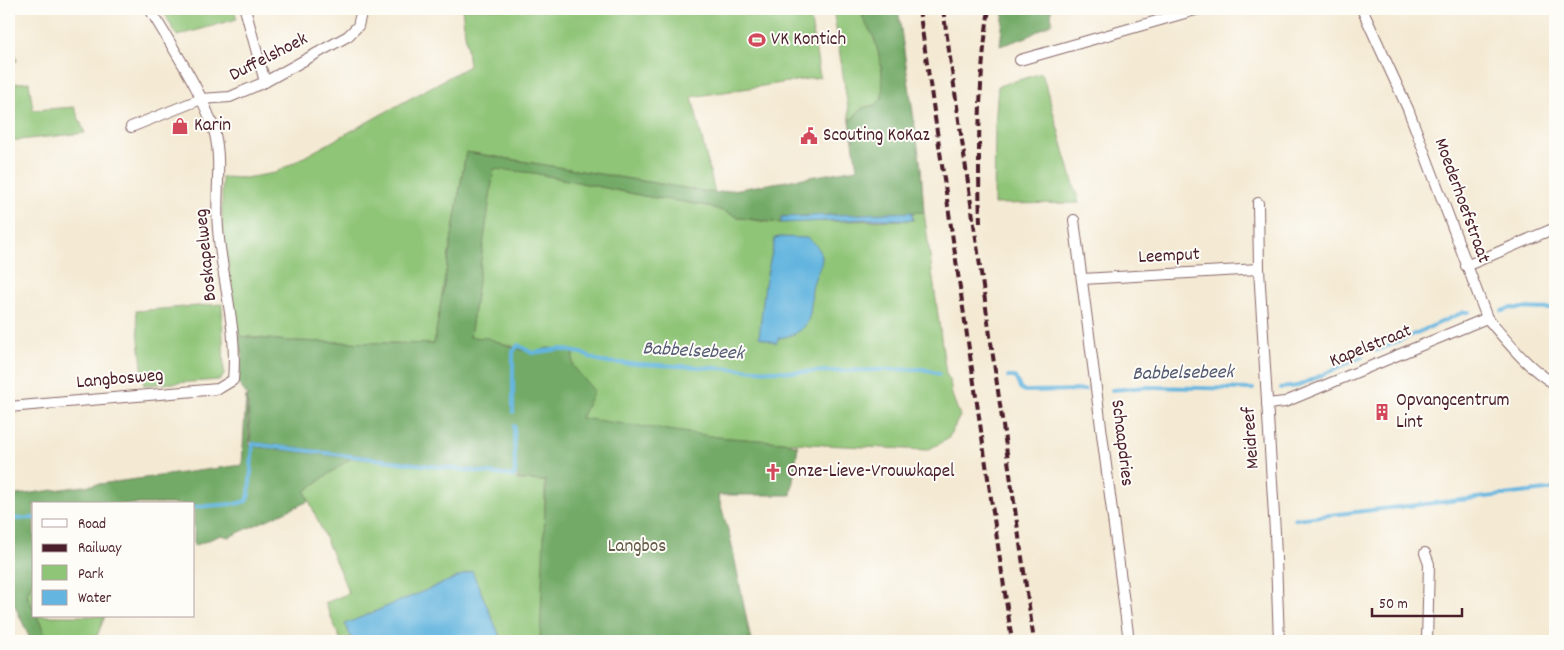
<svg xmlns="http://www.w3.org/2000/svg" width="1564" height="650" font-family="Dekko,sans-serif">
  <rect width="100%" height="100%" fill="#fdfcf7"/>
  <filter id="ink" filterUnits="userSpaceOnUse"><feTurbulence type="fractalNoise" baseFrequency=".02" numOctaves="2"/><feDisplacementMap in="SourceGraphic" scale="10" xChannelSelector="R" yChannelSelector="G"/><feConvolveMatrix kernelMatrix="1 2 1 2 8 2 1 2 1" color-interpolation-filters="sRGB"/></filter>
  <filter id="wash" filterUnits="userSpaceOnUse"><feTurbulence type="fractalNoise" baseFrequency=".0096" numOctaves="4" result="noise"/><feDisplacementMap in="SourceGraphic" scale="20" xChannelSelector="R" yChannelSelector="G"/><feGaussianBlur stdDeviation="1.12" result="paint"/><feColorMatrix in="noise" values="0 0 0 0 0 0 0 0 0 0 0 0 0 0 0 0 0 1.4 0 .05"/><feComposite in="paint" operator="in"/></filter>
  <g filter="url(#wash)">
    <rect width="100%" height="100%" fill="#f4ead4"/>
    <g fill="#8fc577" stroke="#6c7251">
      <path d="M162 9H234L237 19 177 36Z"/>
      <path d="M462 9H809L820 77 692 97 715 193 466 152 434 344 288 341 239 336 222 226V177L245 178 275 173 469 66Z"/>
      <path d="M833 9H862C862 24 871 28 875 41 881 60 884 79 882 99L875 105 862 108 850 121Z"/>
      <path d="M9 35 17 61H9Z"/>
      <path d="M1042 73 1079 203 994 204 995 126 998 86Z"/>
      <path d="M29 82 33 110 74 107 85 133 9 141V84Z"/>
      <path d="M494 168 534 173 644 196 709 206 741 218 767 222 913 220 912 212H924L946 374 950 380 952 395 960 416 948 439 927 450 824 445 563 426 548 348 534 353 518 349 510 345 470 337Z"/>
      <path d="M222 304 224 375 220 380 144 385 136 311Z"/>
      <path d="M351 458 516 477 517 480 545 481V555L540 641H341L325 603 349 593 305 491Z"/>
      <path d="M34 576V610L27 595Z"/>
      <path d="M37 616H105L95 641H48Z"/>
    </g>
    <g fill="#73aa68" stroke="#5e644a">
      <path d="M862 9H898L921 168 924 212 782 217 781 223 741 218 709 206 644 196 534 173 494 169 470 337 488 338 518 349 534 353 548 348 573 350V366L594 391 581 418 718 437 783 442 798 446 791 495H718L731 541 751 641H540L546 481 518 479V476L510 474 251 442 247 395 238 383 242 356 239 336 288 341 434 344 466 152 715 193 857 169 850 121 862 108 875 105 882 99C884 80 881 60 875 41 871 28 862 24 862 9Z"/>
      <path d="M1004 9H1051L1052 23 1027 37 1000 46Z"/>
      <path d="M246 396 250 446 351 458 305 491 309 501 229 537 221 535 194 546V504H34V576L27 595 34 610V616H37L48 641H31L9 593V496L242 465Z"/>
    </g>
    <g fill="#64b5df" stroke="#576a85">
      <path d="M912 212 913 220 876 219 781 223V217Z"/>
      <path d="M780 237 807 238C835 258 816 265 812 289 811 294 812 300 811 305 810 326 800 335 779 338L776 343 759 337 765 284 775 238Z"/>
      <path d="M472 571 502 641H353L345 624Z"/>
    </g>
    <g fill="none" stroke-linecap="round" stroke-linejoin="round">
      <g stroke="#64b5df" stroke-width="4">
        <path d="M1502 311 1511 308 1555 309"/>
        <path d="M1376 351 1464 312H1469"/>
        <path d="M1008 377H1015L1020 388 1025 391 1085 390"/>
        <path d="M1281 388 1297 386 1362 357"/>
        <path d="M1112 390 1146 387 1253 389"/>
        <path d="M513 412V352L518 345 532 353 560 349 581 353 601 362 794 372 923 369 939 374"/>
        <path d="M236 504 246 501 249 495 253 444 513 476 515 474 514 426"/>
        <path d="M194 507 232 504"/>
        <path d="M9 519 34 518"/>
        <path d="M1295 519 1555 489"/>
      </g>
    </g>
  </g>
  <g filter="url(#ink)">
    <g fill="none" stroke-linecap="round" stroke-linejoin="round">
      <g stroke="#866666" stroke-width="12">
        <g id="minor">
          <path d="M245 9 265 82"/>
          <path d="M1362 9 1408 109 1487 318C1507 341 1528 369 1555 384"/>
          <path d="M1020 60 1199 9"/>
          <path d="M131 127 201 99 230 97 265 82 348 36 358 26 362 9"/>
          <path d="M1258 203 1259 269 1275 532 1279 641"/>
          <path d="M1074 220 1129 641"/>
          <path d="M1466 266 1555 228"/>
          <path d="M1082 279 1259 269"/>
          <path d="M1267 404 1285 402 1487 318"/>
          <path d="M9 407 218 389 233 380C238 329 222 280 218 229 215 197 222 165 215 134 204 93 171 46 150 9"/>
          <path d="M1425 553 1429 564 1427 641"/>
        </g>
      </g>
      <use href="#minor" stroke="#fff" stroke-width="10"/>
      <g stroke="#4a1f2b" stroke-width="4" stroke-dasharray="8 4" stroke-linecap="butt">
        <path d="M919 9 1012 641"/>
        <path d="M943 9 1034 641"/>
        <path d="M980 223C978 152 978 80 989 9"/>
      </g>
    </g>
  </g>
  <defs>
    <g id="stadium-bare" transform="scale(1.35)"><path d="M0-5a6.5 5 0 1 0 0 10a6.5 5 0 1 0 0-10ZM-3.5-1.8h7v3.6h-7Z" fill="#d1495b" stroke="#fdfcf7" stroke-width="2.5" paint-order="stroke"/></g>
    <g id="shop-bare" transform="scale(1.35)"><path d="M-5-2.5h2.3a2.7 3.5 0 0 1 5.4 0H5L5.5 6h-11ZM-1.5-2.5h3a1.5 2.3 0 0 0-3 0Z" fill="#d1495b" stroke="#fdfcf7" stroke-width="2.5" paint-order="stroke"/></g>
    <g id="civic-bare" transform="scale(1.35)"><path d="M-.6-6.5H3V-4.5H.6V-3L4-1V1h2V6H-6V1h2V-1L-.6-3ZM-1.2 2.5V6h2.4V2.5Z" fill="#d1495b" stroke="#fdfcf7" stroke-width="2.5" paint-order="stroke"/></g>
    <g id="building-bare" transform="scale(1.35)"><path d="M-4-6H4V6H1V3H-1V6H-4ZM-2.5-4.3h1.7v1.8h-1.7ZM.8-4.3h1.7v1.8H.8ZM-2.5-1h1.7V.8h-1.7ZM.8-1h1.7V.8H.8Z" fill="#d1495b" stroke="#fdfcf7" stroke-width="2.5" paint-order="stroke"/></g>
    <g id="church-bare" transform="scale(1.35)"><path d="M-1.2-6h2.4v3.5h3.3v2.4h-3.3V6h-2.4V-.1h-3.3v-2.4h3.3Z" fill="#d1495b" stroke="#fdfcf7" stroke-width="2.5" paint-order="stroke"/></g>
  </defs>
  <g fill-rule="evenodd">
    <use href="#stadium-bare" x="757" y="40"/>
    <use href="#shop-bare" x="180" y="126"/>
    <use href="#civic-bare" x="809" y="136"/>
    <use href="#building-bare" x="1382" y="412"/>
    <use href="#church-bare" x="773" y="472"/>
  </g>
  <g text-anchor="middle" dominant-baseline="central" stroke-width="4" stroke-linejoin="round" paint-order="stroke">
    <g font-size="19" fill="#4a1f2b" stroke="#fdfcf7" text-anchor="start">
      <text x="771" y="40">VK Kontich</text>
      <text x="194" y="126">Karin</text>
      <text x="823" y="136">Scouting KoKaz</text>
      <text x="1396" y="401">Opvangcentrum<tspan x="1396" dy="22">Lint</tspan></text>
      <text x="787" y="472">Onze-Lieve-Vrouwkapel</text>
    </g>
    <g font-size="19" fill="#4a1f2b" stroke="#fdfcf7">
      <text transform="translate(269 58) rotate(-27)">Duffelshoek</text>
      <text transform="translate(1461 201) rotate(70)">Moederhoefstraat</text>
      <text transform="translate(207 255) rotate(-96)">Boskapelweg</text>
      <text transform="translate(1169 257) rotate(-3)">Leemput</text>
      <text transform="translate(1371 347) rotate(-22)">Kapelstraat</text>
      <text transform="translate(120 380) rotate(-5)">Langbosweg</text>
      <text transform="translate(1252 438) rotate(-94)">Meidreef</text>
      <text transform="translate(1121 443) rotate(83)">Schaapdries</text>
    </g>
    <g font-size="19" fill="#625946" stroke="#fdfcf7">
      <text x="637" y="547">Langbos</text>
    </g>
    <g font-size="20" font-style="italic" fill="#545b73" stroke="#fdfcf7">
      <text transform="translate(693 352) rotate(3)">Babbelsebeek</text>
      <text transform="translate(1183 374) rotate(-1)">Babbelsebeek</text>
    </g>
  </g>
  <rect width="1564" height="650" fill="none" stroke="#fdfcf7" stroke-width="30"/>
  <rect x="32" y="502" width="162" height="115" fill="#fdfcf7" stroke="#b5a4a5"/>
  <rect x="42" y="519" width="25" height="8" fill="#ffffff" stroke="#b5a4a5"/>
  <text x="78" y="528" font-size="15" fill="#4a1f2b">Road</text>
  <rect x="42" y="544" width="25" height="8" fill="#4a1f2b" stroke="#b5a4a5"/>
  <text x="78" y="552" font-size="15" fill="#4a1f2b">Railway</text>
  <rect x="42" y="565" width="25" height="15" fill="#8fc577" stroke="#b5a4a5"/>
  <text x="78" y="578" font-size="15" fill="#4a1f2b">Park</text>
  <rect x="42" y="590" width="25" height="15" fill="#64b5df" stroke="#b5a4a5"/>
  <text x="78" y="602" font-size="15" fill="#4a1f2b">Water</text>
  <path d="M1372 608v8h90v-8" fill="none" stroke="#4a1f2b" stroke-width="2.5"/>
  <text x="1379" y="608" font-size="15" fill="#4a1f2b" stroke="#fdfcf7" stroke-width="4" paint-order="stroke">50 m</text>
</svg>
